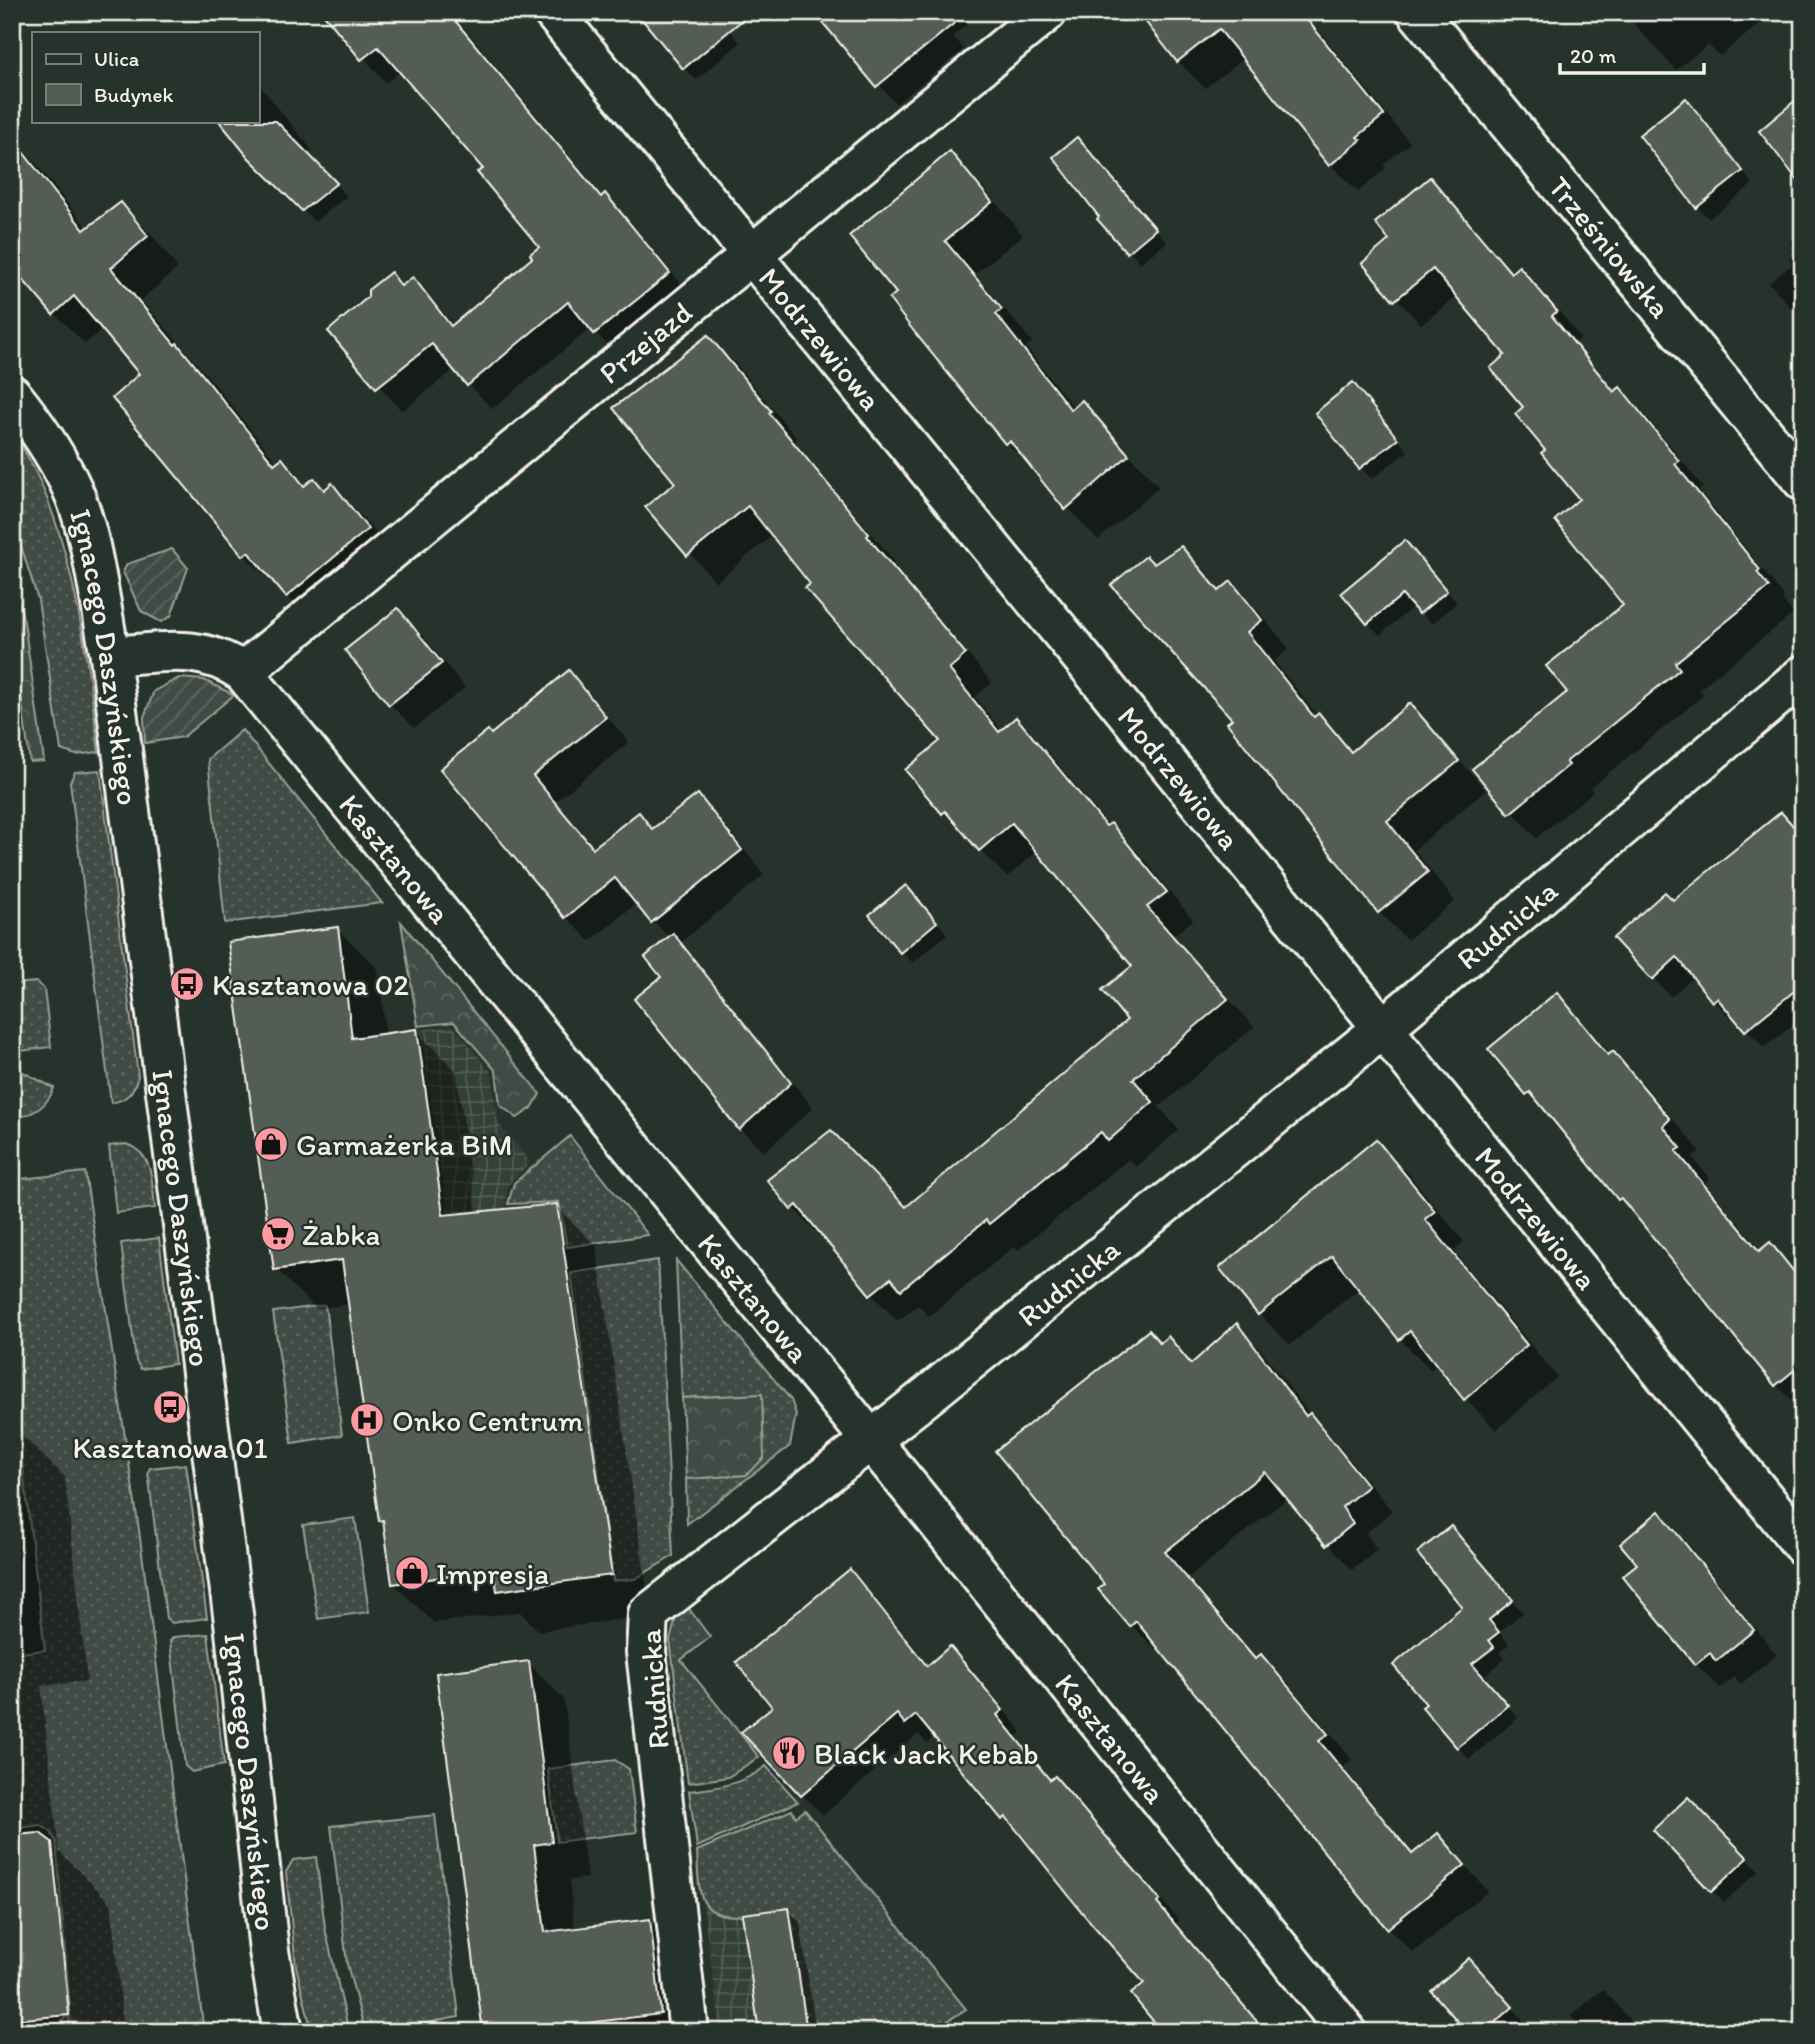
<svg xmlns="http://www.w3.org/2000/svg" width="1815" height="2044" font-family="Itim,sans-serif">
  <defs>
    <pattern id="industrial-grid" width="8" height="8" patternUnits="userSpaceOnUse" patternTransform="scale(1.75)"><rect width="8" height="8" fill="#333f39"/><path d="M0 4h8M4 0v8" fill="none" stroke="#515b56"/></pattern>
    <pattern id="grass-dots" width="8" height="8" patternUnits="userSpaceOnUse" patternTransform="scale(1.75)"><rect width="8" height="8" fill="#414b45"/><path d="M2 2h.1M6 6h.1" fill="none" stroke="#5d6560" stroke-width="1.8" stroke-linecap="round"/></pattern>
    <pattern id="forest-crowns" width="20" height="18" patternUnits="userSpaceOnUse" patternTransform="scale(1.75)"><rect width="20" height="18" fill="#414b45"/><path d="M2 6a3 3 0 1 1 6 0M12 15a3 3 0 1 1 6 0" fill="none" stroke="#5d6560"/></pattern>
    <pattern id="garden-furrows" width="10" height="10" patternUnits="userSpaceOnUse" patternTransform="scale(1.75)"><rect width="10" height="10" fill="#414b45"/><path d="M-1 1l2-2M0 10L10 0M9 11l2-2" fill="none" stroke="#5d6560"/></pattern>
  </defs>
  <rect width="100%" height="100%" fill="#26332d"/>
  <filter id="ink" filterUnits="userSpaceOnUse"><feTurbulence type="fractalNoise" baseFrequency=".0143" numOctaves="2"/><feDisplacementMap in="SourceGraphic" scale="14" xChannelSelector="R" yChannelSelector="G"/><feConvolveMatrix kernelMatrix="1 2 1 2 8 2 1 2 1" color-interpolation-filters="sRGB"/></filter>
  <g filter="url(#ink)">
    <g fill="url(#industrial-grid)">
      <path d="M453 1026 492 1073 498 1124 531 1162 508 1185 505 1208 548 1512 493 1519 420 1030Z"/>
      <path d="M783 1889 884 2032H721L702 1899Z"/>
    </g>
    <g fill="url(#grass-dots)" stroke="#9a9e96" stroke-width="2">
      <path d="M12 431C72 518 86 650 99 752L76 755 61 750 38 600 12 517Z"/>
      <path d="M242 730 382 903 225 923 208 759Z"/>
      <path d="M100 770 138 1076C134 1092 127 1100 111 1103L70 782 75 772Z"/>
      <path d="M36 982 44 989 51 1047 12 1052V984Z"/>
      <path d="M21 1071 54 1088C47 1107 32 1116 12 1118V1072Z"/>
      <path d="M570 1136 648 1235 567 1247 559 1202 508 1204 514 1183Z"/>
      <path d="M126 1144C154 1153 152 1183 155 1208L116 1213 109 1146Z"/>
      <path d="M85 1172 139 1530 204 2032H12V2029L59 2025 70 2011 56 1841 50 1831 40 1825 12 1829V1804L21 1802 12 1723V1654L45 1650 12 1378V1180Z"/>
      <path d="M159 1238 175 1364 141 1369 136 1361 121 1243Z"/>
      <path d="M658 1260 673 1556 635 1579 613 1581 571 1273Z"/>
      <path d="M676 1260 791 1400 796 1414 790 1446 687 1524 686 1479 746 1475 761 1394 682 1398Z"/>
      <path d="M325 1305 342 1435 292 1443 273 1312Z"/>
      <path d="M186 1464 207 1618 172 1623 166 1618 148 1472 150 1468Z"/>
      <path d="M355 1518 369 1612 318 1619 303 1525Z"/>
      <path d="M687 1606 710 1637 681 1660 759 1757 728 1777 688 1783 670 1640 676 1618Z"/>
      <path d="M208 1634 224 1765 192 1772 185 1766 170 1641 174 1637Z"/>
      <path d="M615 1760 629 1769 637 1832 557 1842 548 1769Z"/>
      <path d="M766 1766 798 1802 697 1847 689 1791C717 1788 744 1784 766 1766Z"/>
      <path d="M792 1810 796 1817 805 1810 966 2009 937 2028 938 2032H807L789 1908C765 1911 716 1928 703 1900 697 1887 698 1866 697 1851Z"/>
      <path d="M435 1815 459 2017 415 2025 406 2032H365L347 1964 331 1826Z"/>
      <path d="M316 1857 325 1928 349 2032H312L296 1966 286 1872 293 1860Z"/>
    </g>
    <g fill="url(#forest-crowns)" stroke="#9a9e96" stroke-width="2">
      <path d="M12 574 24 622 44 761 30 762 12 632Z"/>
      <path d="M401 922 540 1094 532 1108 517 1118 500 1105 496 1071 454 1022 418 1026Z"/>
      <path d="M762 1394 764 1458 746 1475 686 1479 682 1398Z"/>
    </g>
    <g fill="url(#garden-furrows)" stroke="#9a9e96" stroke-width="2">
      <path d="M172 549 188 568 171 616 161 622 141 611 123 572 127 564Z"/>
      <path d="M179 678 204 680 234 695 183 737 145 743 144 717 154 691Z"/>
    </g>
    <g fill="#0007" fill-rule="evenodd">
      <path d="M324 12H451L603 197 629 220 693 298 620 358 591 328 492 409 455 369 402 411 330 331 370 298 391 274 403 286 412 279 454 325 535 258 541 247 486 170 401 71 386 83Z"/>
      <path d="M816 12H981L953 36 964 49 896 104Z"/>
      <path d="M1140 12H1304L1410 143 1383 165 1386 168 1358 192 1331 165 1244 58 1205 88 1178 61Z"/>
      <path d="M1623 12H1753L1762 22 1720 56 1708 45 1676 70Z"/>
      <path d="M731 32 740 43 696 80 685 69Z"/>
      <path d="M257 82 312 150 306 154 347 196 315 222 249 156 221 121H257Z"/>
      <path d="M1686 101 1753 184 1709 219 1697 207Z"/>
      <path d="M12 140 35 162 88 229 121 204 152 235 178 268 141 300 208 376 278 464 281 460 307 486 325 491 332 486 363 517 398 560 318 627 245 556 256 548 141 375 103 329 85 344 54 313Z"/>
      <path d="M1088 151 1167 242 1140 263 1102 217Z"/>
      <path d="M950 153 981 185 1023 235 975 274 1032 342 1026 347 1075 409 1082 403 1159 487 1098 540 1007 443 892 299 899 294Z"/>
      <path d="M1430 179 1513 273 1519 268 1545 294 1581 338 1576 343 1616 392 1620 389 1645 415 1703 487 1699 490 1784 596 1782 599 1793 614 1699 689 1704 695 1590 788 1593 792 1536 838 1475 769 1569 692 1625 606 1581 500 1547 450 1525 407 1507 356 1457 296 1421 325 1364 263 1392 240Z"/>
      <path d="M1803 247V321L1769 283 1793 264 1788 259Z"/>
      <path d="M708 337 736 364 797 439 795 442 895 562 893 564 992 683 975 697 1002 731 1016 719 1044 747 1109 826 1138 852 1193 920 1173 936 1254 1027 1159 1107 1179 1130 1136 1167 1129 1159 1018 1250 1014 1247 929 1316 918 1305 898 1321 871 1294 822 1234 820 1236 793 1208 769 1180 906 1209 1130 1021 1134 966 1038 851 1007 877 943 813 907 770 943 741 773 535 716 582 648 507 677 483Z"/>
      <path d="M1353 385 1408 451 1372 479 1360 468Z"/>
      <path d="M1181 548 1221 591 1230 584 1259 612 1289 649 1274 661 1318 716 1354 752 1410 705 1486 790 1414 850 1455 901 1407 940 1379 912 1234 719 1154 566Z"/>
      <path d="M1416 554 1457 603 1432 624 1414 606 1380 635 1368 623Z"/>
      <path d="M398 610 422 634 465 688 414 728 390 704Z"/>
      <path d="M569 672 629 742 556 801 595 849 639 815 654 830 698 796 722 821 764 875 680 943 813 1108 764 1152 740 1129 636 1000 663 977 669 938 637 903 590 941 566 917 491 736Z"/>
      <path d="M1803 837V1017L1764 1048 1735 1016 1731 1019 1714 1001 1694 976 1671 997 1616 938 1673 902Z"/>
      <path d="M917 899 947 934 913 963 901 951Z"/>
      <path d="M337 929 378 969 386 1035 416 1031 456 1071 477 1214 556 1206 596 1246 651 1615 539 1631 520 1612 434 1623 393 1583 385 1525 380 1520 350 1304 316 1309 276 1269Z"/>
      <path d="M1557 994 1611 1054 1643 1083 1700 1151 1692 1157 1710 1179 1705 1183 1762 1251 1770 1245 1803 1279V1411L1776 1385 1643 1222 1490 1049Z"/>
      <path d="M1376 1142 1407 1172 1464 1242 1454 1251 1557 1377 1496 1430 1466 1399 1438 1364 1431 1370 1400 1339 1360 1288 1290 1345 1259 1314 1221 1268Z"/>
      <path d="M1236 1326 1261 1350 1311 1416 1334 1440 1392 1511 1366 1533 1377 1550 1352 1570 1288 1498 1189 1577 1257 1659 1261 1656 1286 1681 1352 1759 1343 1767 1414 1854 1438 1835 1488 1891 1413 1953 1388 1928 1159 1647 1156 1650 1131 1625 1107 1584 1161 1344 1168 1338 1193 1364Z"/>
      <path d="M12 1425 65 1477 87 1681 41 1686 59 1851 111 1903 124 2032H12ZM54 1883 58 1887 72 2023H68Z"/>
      <path d="M1659 1513 1683 1538 1777 1655 1741 1684 1734 1677 1720 1688 1696 1664 1625 1577 1640 1564Z"/>
      <path d="M1451 1528 1523 1613 1499 1632 1509 1644 1499 1653 1505 1659 1483 1677 1518 1718 1469 1759 1458 1747 1465 1607Z"/>
      <path d="M850 1571 870 1592 929 1666 950 1649 970 1669 1022 1732 1016 1737 1052 1780 1055 1778 1076 1799 1179 1921 1176 1924 1267 2032H1164L1147 1983 935 1736 927 1743 918 1734 823 1815 802 1795 775 1707Z"/>
      <path d="M528 1663 564 1699 587 1878 569 1880 575 1930 649 1920 685 1956 694 2032H484Z"/>
      <path d="M1688 1799 1759 1871 1724 1902 1712 1891Z"/>
      <path d="M788 1910 800 1922 816 2032H761Z"/>
      <path d="M1480 1972 1523 2020 1510 2032H1470Z"/>
      <path d="M1603 1989 1614 2001 1640 2032H1584L1571 2016Z"/>
    </g>
    <g fill="#525c55" stroke="#f4f1e8" stroke-width="2">
      <path d="M322 12H448L601 197 605 193 670 273 594 334 568 302 467 386 432 344 376 388 328 331 368 297V290L391 272 401 286 413 277 451 326 532 258 530 254 539 247 477 172 483 169 378 47 361 60Z"/>
      <path d="M636 12H752L683 69Z"/>
      <path d="M814 12H968L876 87Z"/>
      <path d="M1138 12H1301L1384 115 1357 137 1361 140 1329 166 1219 29 1177 62Z"/>
      <path d="M1803 94V187L1759 131Z"/>
      <path d="M1686 98 1743 171 1696 208 1639 135Z"/>
      <path d="M219 121H276L337 183 302 211 248 157Z"/>
      <path d="M1077 137 1156 229 1127 253 1097 219 1099 217 1053 157Z"/>
      <path d="M12 138 84 230 121 202 148 236 111 268 175 345 177 343 274 464 282 458 304 486 314 478 324 490 332 483 368 529 286 597 248 552 243 556 112 398 139 374 74 296 53 315 12 267Z"/>
      <path d="M950 151 992 202 945 241 1002 309 996 314 1071 410 1082 400 1129 455 1065 510 1010 441 1005 444 916 334 889 299 896 293 849 236Z"/>
      <path d="M1430 177 1511 273 1519 266 1557 311 1552 316 1614 392 1620 387 1679 461 1675 464 1760 570 1757 572 1769 587 1675 663 1680 669 1566 762 1569 765 1509 814 1472 769 1567 692 1546 666 1623 605 1555 520 1579 499 1541 453 1545 450 1515 414 1523 407 1490 368 1505 355 1433 269 1394 301 1362 263 1389 240 1375 223Z"/>
      <path d="M708 335 771 411 769 413 869 534 867 536 966 654 949 669 999 732 1016 717 1106 826 1111 823 1167 892 1147 907 1228 999 1133 1079 1153 1102 1108 1141 1101 1132 989 1224 986 1220 901 1290 891 1278 870 1295 797 1205 791 1210 767 1180 831 1130 906 1207 1127 1020 1102 990 1132 966 1012 823 979 851 945 811 942 814 905 770 940 741 805 588 810 584 748 506 687 556 645 507 675 483 613 408Z"/>
      <path d="M1353 382 1398 439 1359 469 1315 413Z"/>
      <path d="M1405 540 1447 591 1419 614 1402 595 1367 624 1341 593Z"/>
      <path d="M1181 546 1219 591 1231 581 1262 620 1247 632 1314 717 1319 713 1351 752 1410 703 1459 761 1387 821 1428 872 1378 913 1227 723 1232 719 1111 585 1146 556 1154 564Z"/>
      <path d="M398 608 442 663 389 705 345 650Z"/>
      <path d="M569 670 606 717 533 776 593 848 639 812 652 829 698 794 742 850 651 923 615 878 565 918 440 769 488 730 491 734Z"/>
      <path d="M1781 812 1803 837V984L1745 1031 1717 998 1712 1002 1677 957 1652 980 1613 938 1665 892 1673 900Z"/>
      <path d="M906 885 937 922 900 953 869 915Z"/>
      <path d="M338 927 352 1038 417 1029 443 1215 557 1204 612 1575 497 1591 494 1570 392 1584 383 1520 379 1521 342 1260 274 1270 228 942Z"/>
      <path d="M673 933 791 1083 739 1130 634 999 661 977 645 957Z"/>
      <path d="M1557 992 1608 1055 1613 1051 1670 1119 1663 1126 1681 1148 1676 1151 1759 1251 1770 1242 1803 1283V1363L1775 1386 1621 1198 1618 1200 1530 1092 1526 1095 1488 1049Z"/>
      <path d="M1376 1139 1435 1211 1425 1219 1527 1345 1464 1400 1410 1331 1399 1340 1332 1256 1258 1315 1219 1268Z"/>
      <path d="M1237 1323 1306 1416 1310 1413 1368 1486 1342 1507 1353 1524 1326 1546 1265 1472 1165 1552 1255 1659 1261 1654 1328 1734 1319 1741 1412 1854 1438 1833 1465 1865 1387 1929 1136 1621 1130 1627 1098 1589 1104 1584 995 1451 1149 1330 1160 1343 1168 1336 1191 1364Z"/>
      <path d="M1659 1511 1754 1630 1716 1661 1710 1653 1695 1665 1622 1576 1637 1564 1620 1544Z"/>
      <path d="M1451 1526 1513 1600 1489 1620 1499 1632 1489 1640 1494 1647 1472 1664 1508 1705 1457 1748 1422 1707 1426 1704 1393 1665 1462 1607 1417 1553Z"/>
      <path d="M850 1569 927 1666 950 1646 1003 1710 997 1715 1050 1780 1055 1776 1160 1900 1157 1903 1266 2032H1162L1131 1994 1144 1983 1086 1917 1006 1817 1002 1820 916 1715 905 1724 897 1714 801 1796 741 1732 772 1707 736 1662Z"/>
      <path d="M529 1661 552 1842 534 1845 545 1932 650 1919 661 2014 555 2027V2032H483L436 1673Z"/>
      <path d="M1688 1797 1748 1858 1711 1892 1653 1830Z"/>
      <path d="M40 1833 52 1842 69 2015 12 2020V1835Z"/>
      <path d="M789 1908 807 2032H759L742 1914Z"/>
      <path d="M1469 1958 1513 2007 1485 2032H1467L1431 1991Z"/>
    </g>
    <g fill="none" stroke-linecap="round" stroke-linejoin="round">
      <g stroke="#f4f1e8" stroke-width="44">
        <g id="minor">
          <path id="s1" d="M553 12 1074 648 1803 1546"/>
          <path id="s2" d="M1417 12 1803 481"/>
          <path id="s3" d="M12 395C33 421 53 450 68 480 92 527 100 604 110 656L234 1622 269 1951 283 2032"/>
          <path id="s4" d="M110 656C161 653 198 642 243 672L932 1515 1347 2032"/>
          <path id="s5" d="M243 672 1047 12"/>
          <path id="s6" d="M689 2032 646 1652 648 1614 917 1404 1382 1029 1803 675"/>
        </g>
      </g>
      <use href="#minor" stroke="#26332d" stroke-width="38"/>
    </g>
  </g>
  <defs>
    <g id="bus-disc" transform="scale(1.75)"><circle r="9.5" fill="#ff9aa2" stroke="#26332d"/><path d="M-5-6H5V4H4V6H2V4H-2V6H-4V4H-5ZM-3.5-4V0h7V-4ZM-3.5 1.2v1.5H-2V1.2ZM2 1.2v1.5H3.5V1.2Z" fill="#111"/></g>
    <g id="shop-disc" transform="scale(1.75)"><circle r="9.5" fill="#ff9aa2" stroke="#26332d"/><path d="M-5-2.5h2.3a2.7 3.5 0 0 1 5.4 0H5L5.5 6h-11ZM-1.5-2.5h3a1.5 2.3 0 0 0-3 0Z" fill="#111"/></g>
    <g id="supermarket-disc" transform="scale(1.75)"><circle r="9.5" fill="#ff9aa2" stroke="#26332d"/><path d="M-6-5.5h2.5l.6 2H6L4.5 2H-2.5L-4.4-4H-6ZM-1.5 3.2a1.3 1.3 0 1 0 .1 0ZM3 3.2a1.3 1.3 0 1 0 .1 0Z" fill="#111"/></g>
    <g id="hospital-disc" transform="scale(1.75)"><circle r="9.5" fill="#ff9aa2" stroke="#26332d"/><path d="M-5-5h3v3.5h4V-5h3V5h-3V1.5h-4V5h-3Z" fill="#111"/></g>
    <g id="restaurant-disc" transform="scale(1.75)"><circle r="9.5" fill="#ff9aa2" stroke="#26332d"/><path d="M-5-6h1v4h1v-4h1v4h1v-4h1v5L-1.5 .5V6h-2V.5L-5-1ZM5-6V6H3V1.5H1.5Q1.5-4 5-6Z" fill="#111"/></g>
  </defs>
  <g fill-rule="evenodd">
    <use href="#bus-disc" x="187" y="984"/>
    <use href="#shop-disc" x="271" y="1144"/>
    <use href="#supermarket-disc" x="278" y="1234"/>
    <use href="#bus-disc" x="170" y="1407"/>
    <use href="#hospital-disc" x="367" y="1420"/>
    <use href="#shop-disc" x="412" y="1573"/>
    <use href="#restaurant-disc" x="789" y="1753"/>
  </g>
  <g text-anchor="middle" dominant-baseline="central" stroke-width="5" stroke-linejoin="round" paint-order="stroke">
    <g font-size="30" fill="#f4f1e8" stroke="#26332d">
      <text stroke="none"><textPath href="#s2" startOffset="304">Trześniowska</textPath></text>
      <text stroke="none"><textPath href="#s1" startOffset="422">Modrzewiowa</textPath></text>
      <text stroke="none"><textPath href="#s5" startOffset="520">Przejazd</textPath></text>
      <text stroke="none"><textPath href="#s3" startOffset="284">Ignacego Daszyńskiego</textPath></text>
      <text stroke="none"><textPath href="#s1" startOffset="989">Modrzewiowa</textPath></text>
      <text stroke="none"><textPath href="#s4" startOffset="378">Kasztanowa</textPath></text>
      <text stroke="none"><textPath href="#s6" startOffset="1522">Rudnicka</textPath></text>
      <text stroke="none"><textPath href="#s1" startOffset="1556">Modrzewiowa</textPath></text>
      <text stroke="none"><textPath href="#s3" startOffset="850">Ignacego Daszyńskiego</textPath></text>
      <text stroke="none"><textPath href="#s6" startOffset="956">Rudnicka</textPath></text>
      <text stroke="none"><textPath href="#s4" startOffset="945">Kasztanowa</textPath></text>
      <text transform="translate(654 1689) rotate(-94)">Rudnicka</text>
      <text stroke="none"><textPath href="#s4" startOffset="1512">Kasztanowa</textPath></text>
      <text stroke="none"><textPath href="#s3" startOffset="1418">Ignacego Daszyńskiego</textPath></text>
    </g>
    <g font-size="30" fill="#f4f1e8" stroke="#26332d" text-anchor="start">
      <text x="212" y="984">Kasztanowa 02</text>
      <text x="296" y="1144">Garmażerka BiM</text>
      <text x="302" y="1234">Żabka</text>
      <text x="392" y="1420">Onko Centrum</text>
      <text x="170" y="1447" text-anchor="middle">Kasztanowa 01</text>
      <text x="436" y="1573">Impresja</text>
      <text x="814" y="1753">Black Jack Kebab</text>
    </g>
  </g>
  <rect width="1815" height="2044" fill="none" stroke="#26332d" stroke-width="42"/>
  <rect x="21" y="21" width="1773" height="2002" fill="none" stroke="#f4f1e8" stroke-width="2.5" filter="url(#ink)"/>
  <rect x="32" y="32" width="228" height="91" fill="#26332d" stroke="#787f78" stroke-width="2"/>
  <rect x="46" y="54" width="35" height="10" fill="#26332d" stroke="#787f78" stroke-width="2"/>
  <text x="94" y="66" font-size="21" fill="#f4f1e8">Ulica</text>
  <rect x="46" y="84" width="35" height="21" fill="#525c55" stroke="#787f78" stroke-width="2"/>
  <text x="94" y="102" font-size="21" fill="#f4f1e8">Budynek</text>
  <path d="M1560 63v10h144v-10" fill="none" stroke="#f4f1e8" stroke-width="3.5"/>
  <text x="1570" y="63" font-size="21" fill="#f4f1e8" stroke="#26332d" stroke-width="5" paint-order="stroke">20 m</text>
</svg>
